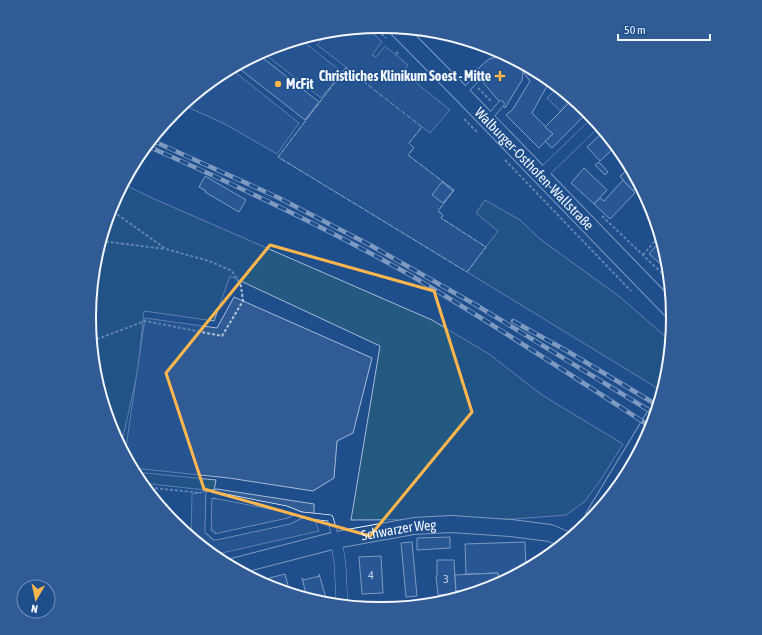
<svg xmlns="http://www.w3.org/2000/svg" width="762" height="635" font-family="'Asap Condensed',sans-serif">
  <rect width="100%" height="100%" fill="#1f4e8c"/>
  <g fill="#245a82" stroke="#a8bbd7">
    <path d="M123 184 152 198 432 320 489 354 542 395 623 444 600 481 584 502 566 515 514 519 351 520 380 346 230 276 214 321 144 311 138 370 121 446 112 429 95 374 90 317 95 260 112 206Z"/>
    <path d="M485 200 520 220 540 239 620 297 666 337 669 350 668 361 667 367 657 388 467 272 498 231 476 213Z"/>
    <path d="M135 472 216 480 214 491 142 483Z"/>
  </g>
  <g fill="#305b95" stroke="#a8bbd7">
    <path d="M367 27 382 42 372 55 376 57 385 46 408 65 403 72 450 110 430 133 422 127 409 143 414 148 408 155 454 190 438 211 443 215 441 218 486 247 467 272 278 157 336 80 321 98 262 52 270 48 300 39 342 72 346 67 317 45 323 38 319 35 314 42 306 37 324 32 349 29 346 34 348 36 355 29Z"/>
    <path d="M231 69 299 123 277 154 225 124 183 105 219 75Z"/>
    <path d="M558 87 571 98 560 111 547 98Z"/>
    <path d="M234 297 372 358 353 433 337 441 334 478 313 491 229 478 132 468 125 454 145 318 217 328Z"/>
    <path d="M217 489 314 504V518L319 531 213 555 191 537 192 494Z"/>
  </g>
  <g fill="#3563a3" stroke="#f2f6ff">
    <path d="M480 44 493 48 524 65 522 80 505 108 474 72 489 59 496 57 504 59 505 55 479 50Z"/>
    <path d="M258 54 319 102 305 120 236 66Z"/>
    <path d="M524 65 538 72 547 86 532 113 553 134 539 148 506 115 513 109 530 81 523 72Z"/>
    <path d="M573 99 588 112 552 148 545 141 553 134 545 127Z"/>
    <path d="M604 131 616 146 600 161 587 147Z"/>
    <path d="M599 162 608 172 605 175 595 165Z"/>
    <path d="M584 168 607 190 594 204 571 183Z"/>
    <path d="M630 168 639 185 632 191 620 176Z"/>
    <path d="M205 176 246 200 239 212 205 192 206 191 199 187Z"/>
    <path d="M623 180 635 193 610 219 594 204 600 198 604 201Z"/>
    <path d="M442 182 453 191 443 203 432 195Z"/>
    <path d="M660 241 667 261 663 266 649 254Z"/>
    <path d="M450 537V548L417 550V538Z"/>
    <path d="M412 542 417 596 406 597 401 543Z"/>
    <path d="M525 542 526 569 499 583 498 573 466 574 465 544Z"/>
    <path d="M381 556 383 593 362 594 359 557Z"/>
    <path d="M437 560H454L456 594 438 595 436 576H437Z"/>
    <path d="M498 573 499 583 492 587 484 589 456 591 455 575Z"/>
    <path d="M285 574 290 593 271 587 269 578Z"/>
    <path d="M319 574 326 598 314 600 307 598 302 578 303 580 320 576Z"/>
    <path d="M366 604H377L378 609 366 608Z"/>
  </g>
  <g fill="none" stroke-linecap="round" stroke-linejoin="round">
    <g stroke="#f2f6ff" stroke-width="7">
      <g id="lane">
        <path d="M463 93 478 77"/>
        <path d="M488 119 501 104"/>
        <path d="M301 515 289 521 215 537 208 531 209 494 286 509 301 515 330 518 336 539"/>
      </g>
    </g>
    <g stroke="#f2f6ff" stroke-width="12">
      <g id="street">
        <path d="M541 175 596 122"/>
        <path d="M336 540 340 563 342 605"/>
      </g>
    </g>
    <g stroke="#f2f6ff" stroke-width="18">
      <g id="secondary">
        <path id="s1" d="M396 27 462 94 672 311"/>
        <path d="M594 516 654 417"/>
        <path id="s2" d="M232 567 336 540 414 526 451 524 511 528 550 533 567 540"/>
      </g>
    </g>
    <g stroke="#b3c4dc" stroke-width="2" stroke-dasharray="3 2" stroke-linecap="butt">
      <path d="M374 27 386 38"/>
      <path d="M372 32 376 29"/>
      <path d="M396 54 399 51"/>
      <path d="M478 88 492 102"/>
      <path d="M464 119 478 133"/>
      <path d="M505 160 631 291"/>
      <path d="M602 216 669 280"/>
      <path d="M101 241 165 249"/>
      <path d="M643 255 659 236"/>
      <path d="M666 324 671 329"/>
      <path d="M92 341 145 321 222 336 243 301 241 286 232 271 209 261 166 249 111 210"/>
      <path d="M145 487 201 493"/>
    </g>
    <use href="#lane" stroke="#1f4e8c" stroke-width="5.5"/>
    <use href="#street" stroke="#1f4e8c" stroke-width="11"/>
    <use href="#secondary" stroke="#1f4e8c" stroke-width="16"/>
    <g stroke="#f2f6ff" stroke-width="4.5">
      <g id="rail">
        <path d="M151 140 277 197 370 245 476 305 655 414"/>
        <path d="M147 146C236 185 325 227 410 275 492 323 571 375 651 427"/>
        <path d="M513 321 567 351 657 405"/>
      </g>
    </g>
    <use href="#rail" stroke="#1f4e8c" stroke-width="3" stroke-dasharray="9" stroke-linecap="butt"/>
    <path stroke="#f2f6ff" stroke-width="1" stroke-dasharray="5 2" stroke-linecap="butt" d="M346 68 422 127 409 143 414 148 408 155 454 190 438 211 443 215 441 218 486 247 467 272 278 157Z"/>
  </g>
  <path d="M0 0H762V635H0ZM270 245 434 291 472 412 370 536 204 489 166 373Z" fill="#1f4e8c" fill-opacity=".55" fill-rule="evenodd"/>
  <path fill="none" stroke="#ffb74d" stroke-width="3" stroke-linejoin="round" d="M270 245 434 291 472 412 370 536 204 489 166 373Z"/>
  <g fill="#ffb74d" stroke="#1f4e8c" stroke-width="1.5">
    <path d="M498 70h4v4h4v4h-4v4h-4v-4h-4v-4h4z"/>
    <circle cx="278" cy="84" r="4"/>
  </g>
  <g text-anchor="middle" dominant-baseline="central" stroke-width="3" stroke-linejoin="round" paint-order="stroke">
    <g font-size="12" fill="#c3d1e8">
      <text x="371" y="575">4</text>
      <text x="446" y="579">3</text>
    </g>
    <g font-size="14" font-weight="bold" fill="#f2f6ff" stroke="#1f4e8c" text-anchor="end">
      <text x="491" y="76">Christliches Klinikum Soest - Mitte</text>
      <text x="286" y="84" text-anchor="start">McFit</text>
    </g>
    <g font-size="14" fill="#f2f6ff" stroke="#1f4e8c">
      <text stroke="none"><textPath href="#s1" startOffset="198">Walburger-Osthofen-Wallstraße</textPath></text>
      <text stroke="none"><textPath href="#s2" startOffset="171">Schwarzer Weg</textPath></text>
    </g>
  </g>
  <path d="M0 0H762V635H0ZM380 33H382A284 284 0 0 1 666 317V318A284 284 0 0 1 382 602H380A284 284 0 0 1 96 318V317A284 284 0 0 1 380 33Z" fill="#305b95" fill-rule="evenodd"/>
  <path fill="none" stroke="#f2f6ff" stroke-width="2" d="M380 33H382A284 284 0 0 1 666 317V318A284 284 0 0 1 382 602H380A284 284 0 0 1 96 318V317A284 284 0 0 1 380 33Z"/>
  <g transform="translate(36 599) rotate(189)"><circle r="19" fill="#1f4e8c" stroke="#7391ba"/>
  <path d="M0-3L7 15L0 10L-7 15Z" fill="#ffb74d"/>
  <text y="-6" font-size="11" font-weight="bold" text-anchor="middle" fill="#f2f6ff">N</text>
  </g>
  <path d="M618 34v6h92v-6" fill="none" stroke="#f2f6ff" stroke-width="2"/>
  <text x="624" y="34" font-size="12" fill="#f2f6ff" stroke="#1f4e8c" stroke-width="3" paint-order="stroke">50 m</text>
</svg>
